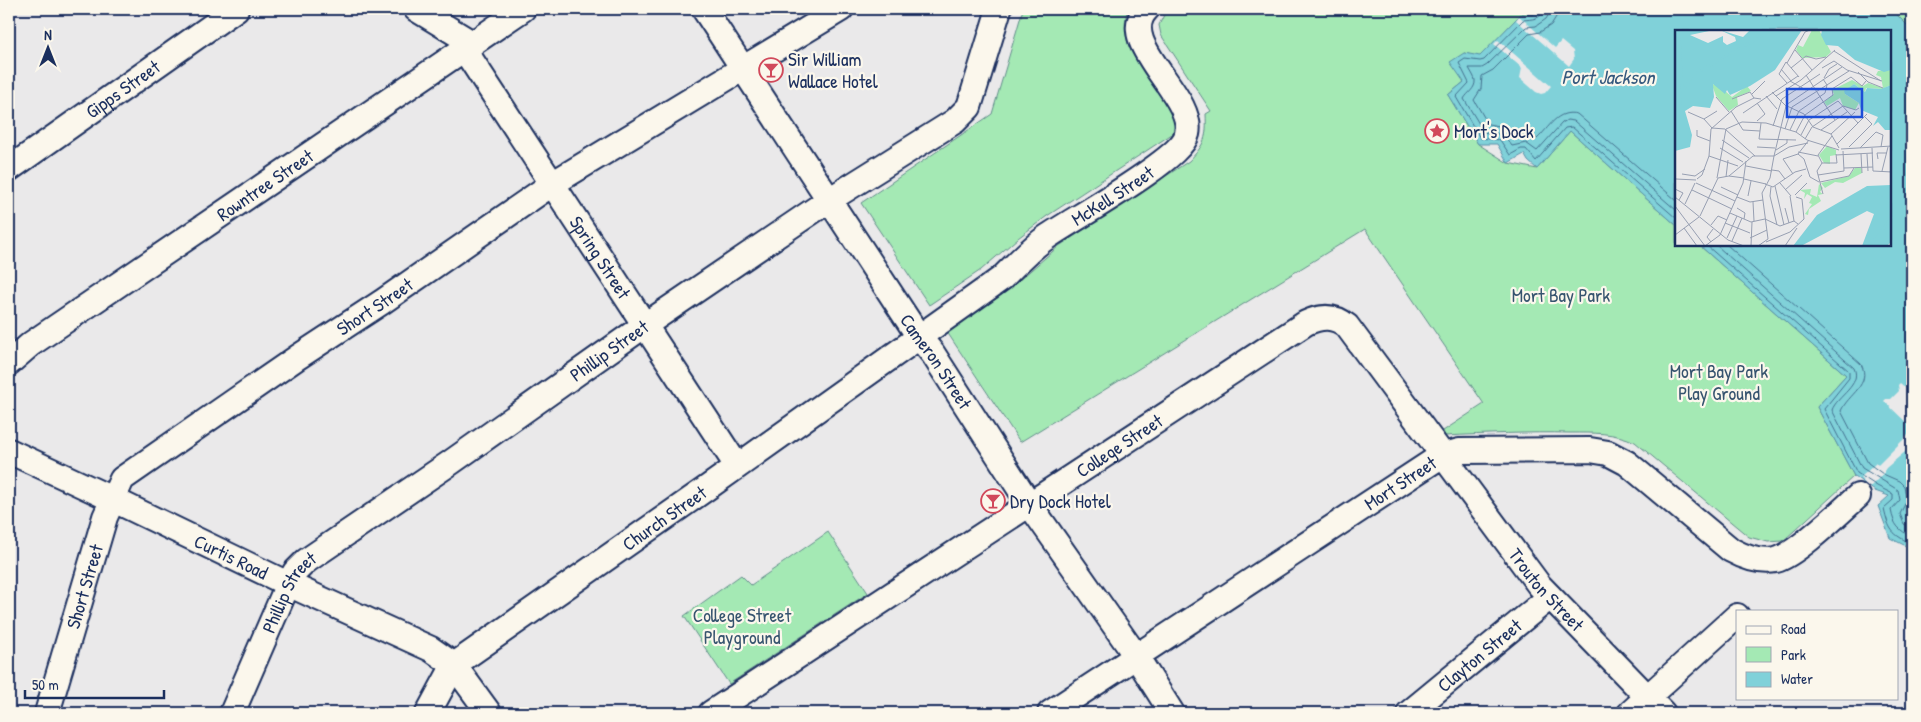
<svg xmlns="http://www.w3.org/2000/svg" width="1921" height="722" font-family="'Patrick Hand',sans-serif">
  <rect width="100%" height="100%" fill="#eae9ea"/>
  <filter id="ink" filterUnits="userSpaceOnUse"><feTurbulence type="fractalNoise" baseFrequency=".02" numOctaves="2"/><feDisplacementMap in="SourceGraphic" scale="10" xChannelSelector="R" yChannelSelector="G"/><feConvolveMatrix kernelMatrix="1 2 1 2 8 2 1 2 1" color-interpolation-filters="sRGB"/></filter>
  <g filter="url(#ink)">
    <g fill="#a4e9b4" stroke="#608c89">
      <path d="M1023 9H1128C1123 22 1125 38 1131 51L1174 117 1176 123 1172 134 1047 216 1018 238 981 270 929 305 861 203 992 114Z"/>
      <path d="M1175 9H1542L1532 15 1521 14 1480 57 1464 53V82L1448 95 1478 144 1508 163 1537 169 1570 131 1676 225V245H1699L1846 375 1817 407 1854 476 1783 541 1768 542 1749 537 1635 442C1614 432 1593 433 1570 433 1528 432 1487 434 1445 436L1443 431 1484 404 1365 229 1020 442 947 332 1003 294 1059 246 1189 161C1205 144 1207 138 1206 114L1211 111 1161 35 1159 25 1164 15Z"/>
      <path d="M1891 9H1912V30Z"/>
      <path d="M828 532 868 593 729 684 684 616 741 575 751 585Z"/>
    </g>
    <path fill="#80d1d9" stroke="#5890a8" d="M1542 9H1891L1912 30V549L1890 538 1878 506 1889 496 1875 491 1854 476 1817 407 1846 375 1699 245H1890V31H1676V225L1570 131 1537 169 1528 161 1524 154 1508 163 1497 144H1478L1448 95 1464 82 1450 62 1464 53 1480 56 1521 14 1532 15Z"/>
    <g fill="#eae9ea">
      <path d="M1519 16 1555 48 1561 41 1573 51 1574 59 1569 66 1516 20Z"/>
      <path d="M1498 40 1551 86 1545 93 1541 94 1536 92 1520 78 1522 68 1494 44Z"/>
      <path d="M1900 383 1912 393V428L1884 401 1886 399H1891L1899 391 1898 385Z"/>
      <path d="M1912 431V446L1886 468 1884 471 1885 472 1869 488 1860 478 1876 463 1878 465Z"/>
    </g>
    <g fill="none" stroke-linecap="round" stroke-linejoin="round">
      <g stroke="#43708f" stroke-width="1">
        <path d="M1544 9C1542 20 1531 19 1523 20L1484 60 1480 61 1465 59 1459 63 1469 83 1456 97 1480 138 1500 140 1510 155 1521 149H1526L1536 161 1565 128 1572 127 1676 218"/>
        <path d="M1550 9 1549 14 1546 19 1536 26 1526 27 1487 65 1482 68H1469C1471 72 1474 76 1475 80 1476 89 1467 93 1464 99L1484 132C1501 137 1499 128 1512 146L1526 143 1537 151 1562 123 1567 120 1574 121 1676 210"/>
        <path d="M1558 9 1556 17 1551 25 1540 32 1529 34 1493 70 1482 76 1481 89 1474 100 1488 124 1505 127 1515 136 1527 135 1537 139C1549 128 1557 109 1577 114L1676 200"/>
        <path d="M1706 245 1849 371V378L1824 409 1857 473 1877 486 1893 494V500L1884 508C1889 531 1892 534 1912 544"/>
        <path d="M1716 245 1854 368C1862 385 1837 396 1832 410L1862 468 1898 490 1900 500 1891 510C1894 526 1899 530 1912 537"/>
        <path d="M1727 245 1861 364C1872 385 1848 394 1841 411L1868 463 1883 474 1899 481 1904 486 1907 500 1900 514 1904 524 1912 528"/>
      </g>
      <g stroke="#1b2f5e" stroke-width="28">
        <g id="minor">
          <path d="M416 9 472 43"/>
          <path id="s1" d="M704 9 919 337 933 354 1030 505 1136 656 1172 713"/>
          <path id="s2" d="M464 49 737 466"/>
          <path id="s3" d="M9 169 236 9"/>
          <path id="s4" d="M9 363 31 344 523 9"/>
          <path id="s5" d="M9 451 112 499 288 584 431 649 454 665 489 713"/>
          <path id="s6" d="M47 713 105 517 122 479 298 357 382 302 552 184 841 9"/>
          <path id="s7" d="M232 713 288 584 295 572 306 561 450 463 645 325 829 200 955 121 969 107 999 9"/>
          <path id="s8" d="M428 713 454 665 707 488 1002 278C1016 264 1031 248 1047 237 1073 219 1182 159 1187 134 1196 95 1113 42 1147 9"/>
          <path id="s9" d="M711 713 1306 323C1321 316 1334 315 1347 326L1539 585 1663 713"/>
          <path id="s10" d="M1050 713 1441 456 1459 451 1590 450 1608 453 1627 463 1731 550C1744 557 1761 563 1776 560 1796 555 1841 511 1858 496"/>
          <path id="s11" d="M1409 713 1550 597"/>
          <path d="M1630 713 1737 616"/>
        </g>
      </g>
      <use href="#minor" stroke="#fbf7ec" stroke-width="24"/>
    </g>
  </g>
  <defs>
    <g id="bar-ring" transform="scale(1.25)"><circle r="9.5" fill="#fbf7ec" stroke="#d1495b" stroke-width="1.5"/><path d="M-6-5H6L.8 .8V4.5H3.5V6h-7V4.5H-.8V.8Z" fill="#d1495b"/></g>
    <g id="sight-ring" transform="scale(1.25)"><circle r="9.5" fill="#fbf7ec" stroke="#d1495b" stroke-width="1.5"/><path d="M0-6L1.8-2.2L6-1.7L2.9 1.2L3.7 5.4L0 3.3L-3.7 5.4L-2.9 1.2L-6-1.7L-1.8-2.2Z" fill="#d1495b"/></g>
  </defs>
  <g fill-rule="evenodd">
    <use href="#bar-ring" x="771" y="70"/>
    <use href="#sight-ring" x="1437" y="131"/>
    <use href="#bar-ring" x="993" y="501"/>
  </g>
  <g text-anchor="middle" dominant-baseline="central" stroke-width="4.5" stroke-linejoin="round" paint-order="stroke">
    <g font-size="19" fill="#1b2f5e" stroke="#fbf7ec" text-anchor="start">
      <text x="788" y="59">Sir William<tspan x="788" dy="22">Wallace Hotel</tspan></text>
      <text x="1454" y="131">Mort's Dock</text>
      <text x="1010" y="501">Dry Dock Hotel</text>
    </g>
    <g font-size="19" fill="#1b2f5e" stroke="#fbf7ec">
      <text stroke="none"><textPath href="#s3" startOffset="139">Gipps Street</textPath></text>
      <text stroke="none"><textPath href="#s4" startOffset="312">Rowntree Street</textPath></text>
      <text stroke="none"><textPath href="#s8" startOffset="864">McKell Street</textPath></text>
      <text stroke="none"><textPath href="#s2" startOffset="249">Spring Street</textPath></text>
      <text stroke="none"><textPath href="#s6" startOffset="552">Short Street</textPath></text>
      <text stroke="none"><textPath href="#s7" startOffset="539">Phillip Street</textPath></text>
      <text stroke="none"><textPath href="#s1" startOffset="422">Cameron Street</textPath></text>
      <text stroke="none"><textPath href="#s9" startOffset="488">College Street</textPath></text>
      <text stroke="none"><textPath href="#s10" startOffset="419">Mort Street</textPath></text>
      <text stroke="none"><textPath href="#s8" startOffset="311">Church Street</textPath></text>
      <text stroke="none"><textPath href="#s5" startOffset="246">Curtis Road</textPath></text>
      <text stroke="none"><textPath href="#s6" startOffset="132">Short Street</textPath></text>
      <text stroke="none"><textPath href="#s9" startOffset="1086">Trouton Street</textPath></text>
      <text stroke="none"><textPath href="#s7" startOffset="134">Phillip Street</textPath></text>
      <text stroke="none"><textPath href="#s11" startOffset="91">Clayton Street</textPath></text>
    </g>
    <g font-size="19" fill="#36546f" stroke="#fbf7ec">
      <text x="1561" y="295">Mort Bay Park</text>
      <text x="1719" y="371">Mort Bay Park<tspan x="1719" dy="22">Play Ground</tspan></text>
      <text x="742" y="615">College Street<tspan x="742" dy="22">Playground</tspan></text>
    </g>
    <g font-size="20" font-style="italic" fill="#34587d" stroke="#fbf7ec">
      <text x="1608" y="76">Port Jackson</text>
    </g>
  </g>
  <g transform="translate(1675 30)">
    <rect width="216" height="216" fill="#eae9ea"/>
    <path d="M137 0H144L156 22 151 27 127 28 121 20 123 15 128 17ZM216 40V55L207 59 191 58 190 62 179 54 170 61V64L184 73 180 80 168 76 165 68 152 76 149 72 159 64 157 60 177 50 188 56 193 53 208 58 206 47 201 45 203 41ZM41 53 57 67 72 56 76 61 62 67 63 75 54 81 41 66 37 55ZM152 116 161 120V125L155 126V134L149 133 144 125ZM180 138H186L187 143 168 153 160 152 150 158 146 153 174 146ZM144 154 148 158 145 162 148 164 143 165 146 171 134 179 133 185 130 184 137 174 134 173 137 167 132 164 129 169 130 163 125 160 136 159 135 164 142 167Z" fill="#a4e9b4"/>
    <path d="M0 0H39L15 5 33 13 48 6V12L52 15 61 11 60 7 45 0 68 7 75 0H127L100 40 75 56 55 65 52 60 50 64 38 54 39 67 35 78 18 76 10 81 17 105 15 117 0 121ZM216 0V40L209 42 180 30 163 16 151 15 146 5 147 0ZM179 54 190 62 192 58 206 59 216 55V100H210L203 92 198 96 203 87 186 80 184 73 170 64 169 61ZM216 155V212L212 216H187L199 184 192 181 126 216H118L142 185 192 156Z" fill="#80d1d9"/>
    <path fill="none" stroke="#80d1d9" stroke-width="2.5" d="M4 0 8 75M187 74 217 63M188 74 217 70M9 80V59L18 45 97 0M187 160 217 172M202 207 217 202M195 216 217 187"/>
    <path fill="none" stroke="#979fb2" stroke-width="1" d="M120 20 137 40M159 21 206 51M112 33 130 2 135 0M116 38 131 26 141 29 151 27M147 38 159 31 172 40 207 51M106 39 116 51M183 42 193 52 208 58M131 45 160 90M149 48 154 39 162 34M115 51 131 60M112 53 104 44 111 32 124 47M97 62 111 76M77 64 90 51M91 66 102 79M101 66 126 50 160 20M41 67 54 82M57 69 75 62 79 68M82 73 90 84 82 91M111 75 167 37M112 76 129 84 138 97 156 104 164 118M56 81 68 100 85 101M13 82 29 89 37 98 50 99 80 126M68 83 123 46M29 89 42 81M86 93 84 109 121 110M98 96 107 69 145 44M110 99 117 77 174 41M22 100V106L35 111M115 100 124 81 150 63 152 55 148 49M146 100 172 82M121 102 130 85 158 65 157 59 176 47 187 56 191 51M156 104 180 82M126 105 134 90 163 71 183 93M130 109 137 97 168 76 181 80 184 78M47 110 74 128M134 110 123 124 129 129 135 147 144 152M162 114 192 84M82 117 100 118M174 117 197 94 189 86M45 118 68 132M185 118 201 102 208 105 206 117M197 118 198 141 217 142M166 119 217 116M101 120 112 113V109M123 122 143 126M186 124 187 143M192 124 193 141M161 125 198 123M34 126 63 136M99 126 111 76M99 126 114 117 133 113M203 129 202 123H212M147 133H162L161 124M71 136 97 141M169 138 198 137M97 140 104 141 110 149M207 141 213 117M7 144 20 146 30 139M118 144 108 129 123 124M143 145 169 141 168 121M54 146 69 148M51 147 53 130M42 148 51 99 67 92 91 93 121 102 132 110 164 120M43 148 54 146 78 126H99M1 149 21 150M22 149 27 145 34 126 36 99 61 77 79 68 86 69M69 149 91 154M145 152 174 146 179 138M21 153 60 171M105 153 116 166M90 154 98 157 120 142 131 139M100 156 109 195M46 157 63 165M96 157 95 166 102 195M0 159 8 163 4 170M17 160 57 179M110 160 127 145M148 164 142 141 147 133 143 125 157 106M120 165 132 153M73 166 76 151M115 166 119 191M0 167 53 210 69 216M62 167 75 172 88 170M78 172 79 191M10 174 20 153M0 176 30 216M62 178 70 183 69 189M110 178 114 193M55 183 76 192 90 189 105 196 119 191 123 194M25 186 43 148M50 193 75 203M36 195 43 186 52 190M9 198 22 216M0 205 24 187M52 208 62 186M75 208 92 200M57 211 67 188M36 212 32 207 38 199M91 212 115 202 129 189 127 169 121 167M30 216 45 205 68 153 71 131M76 216 77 192M83 216 93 209 87 163 95 148 99 126M110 216 122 198"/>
    <path fill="#1d4ed8" fill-opacity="0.15" stroke="#1d4ed8" stroke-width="2.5" d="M112 59H187V87H112Z"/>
    <rect width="216" height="216" fill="none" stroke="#1b2f5e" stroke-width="2.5"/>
  </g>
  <rect width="1921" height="722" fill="none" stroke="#fbf7ec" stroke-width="30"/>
  <rect x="15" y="15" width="1891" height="692" fill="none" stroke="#1b2f5e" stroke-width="2" filter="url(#ink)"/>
  <rect x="1736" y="610" width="162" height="90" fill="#fbf7ec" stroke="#a1a7b3"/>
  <rect x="1746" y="626" width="25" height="8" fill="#fbf7ec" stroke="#a1a7b3"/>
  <text x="1781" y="634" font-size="15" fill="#1b2f5e">Road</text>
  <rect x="1746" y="647" width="25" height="15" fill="#a4e9b4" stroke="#a1a7b3"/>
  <text x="1781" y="660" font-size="15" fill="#1b2f5e">Park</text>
  <rect x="1746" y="672" width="25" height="15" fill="#80d1d9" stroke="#a1a7b3"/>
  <text x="1781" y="684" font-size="15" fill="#1b2f5e">Water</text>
  <g transform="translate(48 48)" stroke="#fbf7ec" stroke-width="4" paint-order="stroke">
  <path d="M0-4L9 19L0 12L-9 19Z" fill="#1b2f5e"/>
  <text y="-8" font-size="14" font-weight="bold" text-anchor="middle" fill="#1b2f5e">N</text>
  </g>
  <path d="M25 690v8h139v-8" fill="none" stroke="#1b2f5e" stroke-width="2.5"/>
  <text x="32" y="690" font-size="15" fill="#1b2f5e" stroke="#fbf7ec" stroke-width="4" paint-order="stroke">50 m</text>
</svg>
